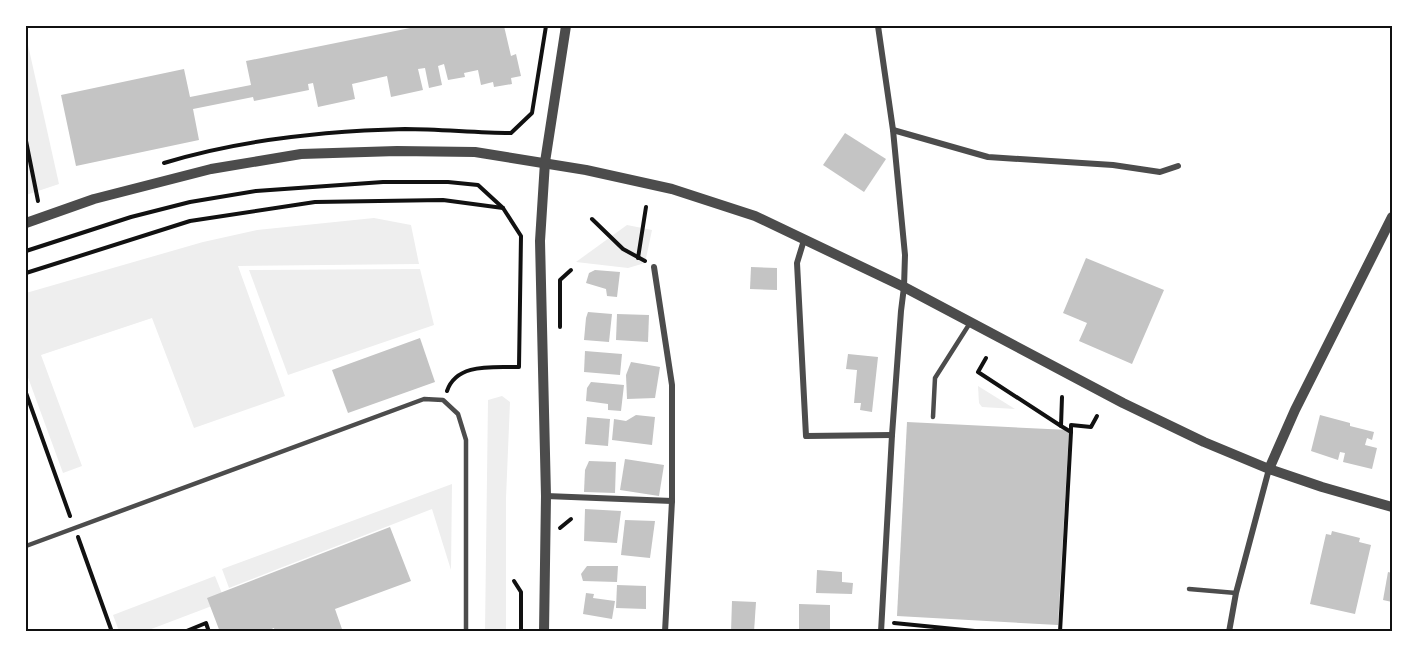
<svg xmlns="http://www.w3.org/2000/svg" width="1418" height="657" font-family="'Space Grotesk',sans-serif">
  <rect width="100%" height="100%" fill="#fff"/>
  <g fill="#eee">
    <path d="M26 36 59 184 26 195Z"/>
    <path d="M374 218 411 225 419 264 238 266 285 396 194 428 152 318 41 355 82 466 63 473 26 372V293L203 242 257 230Z"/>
    <path d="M627 225 652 230 645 263 628 268 576 262Z"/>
    <path d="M420 269 434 325 288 375 249 270Z"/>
    <path d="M978 386 1015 409 982 407 979 403Z"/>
    <path d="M502 396 510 402 506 498V631H485L488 400Z"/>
    <path d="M452 484 451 570 432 509 229 588 222 569Z"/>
    <path d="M215 576 225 601 146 631H119L113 615Z"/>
  </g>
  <g fill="#c4c4c4">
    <path d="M420 26H504L511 56 516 54 521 76 511 78 512 84 494 87 493 82 481 85 478 70 464 73 465 77 448 80 444 64 438 66 442 85 429 88 425 68 418 69 423 90 391 97 387 76 352 84 355 99 318 107 313 83 308 84 309 90 254 101 253 97 193 109 199 140 76 166 61 95 184 69 190 97 251 85 246 61Z"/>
    <path d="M845 133 886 159 864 192 823 165Z"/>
    <path d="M1086 258 1164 290 1132 364 1079 341 1087 323 1063 313Z"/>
    <path d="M751 267 777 268V290L750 289Z"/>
    <path d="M595 270 620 272 617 297 607 296 606 289 586 283 589 273Z"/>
    <path d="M588 312 612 314 609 342 584 340 586 318Z"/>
    <path d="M617 314 649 315 648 342 616 340Z"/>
    <path d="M420 338 435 382 348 413 332 370Z"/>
    <path d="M585 351 622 354 620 375 584 372Z"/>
    <path d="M848 354 878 357 872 412 860 410 861 403H854L857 370 846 369Z"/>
    <path d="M631 362 660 367 655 398 627 399 626 375Z"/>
    <path d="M591 382 624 385 621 411 608 410V404L586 401 587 388Z"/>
    <path d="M636 415 655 417 652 445 612 440 614 419 626 421Z"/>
    <path d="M1320 415 1350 423V426L1374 432 1372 440 1367 438 1365 445 1377 448 1372 469 1343 462 1345 453 1340 452 1338 460 1311 451Z"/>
    <path d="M587 417 610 419 608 446 585 444Z"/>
    <path d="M907 422 1069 430 1058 625 897 616Z"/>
    <path d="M625 459 664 465 659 496 620 490Z"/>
    <path d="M589 461 616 462 615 493 584 492 585 470Z"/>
    <path d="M585 509 621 511 617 543 584 541Z"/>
    <path d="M625 520 655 521 650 558 621 555Z"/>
    <path d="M390 527 411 581 335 609 343 632H275L274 628 264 632H220L207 598Z"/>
    <path d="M1332 531 1360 538 1359 542 1371 545 1355 614 1310 604 1326 534 1331 535Z"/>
    <path d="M587 566H618L617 582 583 581 581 574Z"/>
    <path d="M817 570 842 572V582L853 583 852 594 816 593Z"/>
    <path d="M1388 572 1392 573V602L1383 600Z"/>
    <path d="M617 585 646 586V609L616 608Z"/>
    <path d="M586 593 594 594 593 598 615 601 612 619 583 614Z"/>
    <path d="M732 601 756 602 754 632H731Z"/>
    <path d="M799 604 830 605V632H799Z"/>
  </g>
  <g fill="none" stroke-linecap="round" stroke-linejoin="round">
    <g stroke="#111" stroke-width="4">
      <path d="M26 141 38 201"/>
      <path d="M164 163C242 139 324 131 405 129 441 129 476 133 511 133L532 113 546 26"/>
      <path d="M592 219 623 249 645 261"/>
      <path d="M26 251 131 217 190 202 256 191 383 182H448L478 185 503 208 521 236 519 367C494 368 457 362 447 391"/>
      <path d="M638 258 646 207"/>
      <path d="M26 273 190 221 315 202 443 200 503 208"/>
      <path d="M560 327V280L571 270"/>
      <path d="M986 358 978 372 1061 426 1062 397"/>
      <path d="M26 393 70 516"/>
      <path d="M1071 432V425L1091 427 1097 416"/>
      <path d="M560 528 571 519"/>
      <path d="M78 537 112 632"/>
      <path d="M514 581 521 592V632"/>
      <path d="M894 623 985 632"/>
      <path d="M184 632 206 623 209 632"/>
      <path d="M1060 632 1071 432 1061 426"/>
    </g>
    <g stroke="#4c4c4c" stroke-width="4.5">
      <path d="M933 417 935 378 970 323"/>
      <path d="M26 546 424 399 443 400 458 414 466 440V632"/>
      <path d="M1189 589 1236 593"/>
    </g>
    <g stroke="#4c4c4c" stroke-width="6">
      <path d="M878 26 893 130 905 255 904 287 901 311 892 435 881 632"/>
      <path d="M893 130 988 157 1113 165 1160 172 1178 166"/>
      <path d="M804 240 797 263 806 436 892 435"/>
      <path d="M654 267 672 385V501L665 632"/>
      <path d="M546 496 672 501"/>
      <path d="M1229 632 1236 593 1269 469"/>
    </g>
    <g stroke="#4c4c4c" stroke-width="10">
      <path d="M26 223 94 199 211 169 301 154 397 151 475 152 586 170 672 189 755 216 904 287 1123 403 1204 442 1269 469 1322 487 1392 507"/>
      <path d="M1269 469 1295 410 1392 217"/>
      <path d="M544 632 546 496 540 241 545 162 566 26"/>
    </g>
  </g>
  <rect width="1418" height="657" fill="none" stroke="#ffffff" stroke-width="54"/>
  <rect x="27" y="27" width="1364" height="603" fill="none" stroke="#111" stroke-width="2"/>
</svg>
